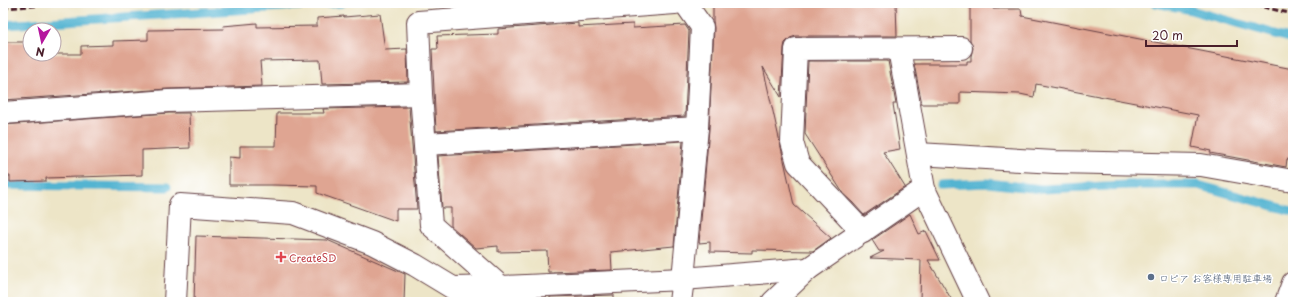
<svg xmlns="http://www.w3.org/2000/svg" width="1296" height="305" font-family="'Playpen Sans','Klee One',sans-serif">
  <rect width="100%" height="100%" fill="#fff"/>
  <filter id="ink" filterUnits="userSpaceOnUse"><feTurbulence type="fractalNoise" baseFrequency=".025" numOctaves="2"/><feDisplacementMap in="SourceGraphic" scale="8" xChannelSelector="R" yChannelSelector="G"/><feConvolveMatrix kernelMatrix="1 2 1 2 8 2 1 2 1" color-interpolation-filters="sRGB"/></filter>
  <filter id="wash" filterUnits="userSpaceOnUse"><feTurbulence type="fractalNoise" baseFrequency=".012" numOctaves="4" result="noise"/><feDisplacementMap in="SourceGraphic" scale="16" xChannelSelector="R" yChannelSelector="G"/><feGaussianBlur stdDeviation="0.9" result="paint"/><feColorMatrix in="noise" values="0 0 0 0 0 0 0 0 0 0 0 0 0 0 0 0 0 1.4 0 .05"/><feComposite in="paint" operator="in"/></filter>
  <g filter="url(#wash)">
    <rect width="100%" height="100%" fill="#ede5c7"/>
    <g fill="none" stroke-linecap="round" stroke-linejoin="round">
      <g stroke="#52b4d1" stroke-width="9">
        <path d="M1156 3 1187 9 1293 39"/>
        <path d="M3 25 342 3"/>
        <path d="M3 185 167 187"/>
        <path d="M941 185 987 183 1042 189 1128 185H1198L1292 211"/>
      </g>
    </g>
    <g id="blocks">
      <g fill="#dfa592">
        <path d="M713 3H896L897 36H796L790 38 785 43 784 48 781 97 763 67 794 205 831 238 813 251 752 250V253L710 252V242L699 243 709 129 714 28 713 21Z"/>
        <path d="M970 3H992L993 9H1021L1022 16 1293 69V161L1287 159 1286 167 1210 153 1211 151 1192 147 1198 115 1036 84 1034 97 1020 94 960 92V104H922L914 64H967V61H971V56L973 48 970 40Z"/>
        <path d="M380 14 385 50 407 49 408 82 322 84 320 60 260 61 262 86 167 89 3 100V42H30V54H81V46L113 45V41L148 40V30L224 29 223 26 257 23V27L317 26V18L344 16V17Z"/>
        <path d="M578 23V27L633 24V28L685 25 689 31 685 116 436 131 432 49H438L437 36 498 34V29Z"/>
        <path d="M808 61H888L896 104H893L900 149 883 152 905 187 864 215 841 190 805 134Z"/>
        <path d="M409 107 417 209H396V221L317 193V186L274 185H229V157L240 158V146H276L277 113H324L323 109Z"/>
        <path d="M169 113H189L190 148 142 150V175L46 178V181L10 182V176H3V125Z"/>
        <path d="M683 141 674 246 611 252 612 270 548 272 547 251 498 252V246L476 248 451 226V208H442L438 156Z"/>
        <path d="M910 214 919 234 926 231 940 260H928L953 302H920L921 260 870 258 884 251H879L872 240Z"/>
        <path d="M196 236 327 240 405 274 404 302H194Z"/>
        <path d="M614 295V302H550V297Z"/>
      </g>
    </g>
  </g>
  <g filter="url(#ink)">
    <use href="#blocks" fill-opacity="0" stroke="#623d42" stroke-width="1"/>
    <g fill="none" stroke-linecap="round" stroke-linejoin="round">
      <g stroke="#623d42" stroke-width="24">
        <g id="street">
          <path d="M899 49 924 189 978 302"/>
          <path d="M3 113 168 101 421 94"/>
          <path d="M425 144 697 128"/>
          <path d="M918 154 1055 162 1201 165 1293 181"/>
          <path d="M863 232 798 163 792 142 796 49 961 48"/>
          <path d="M501 287 431 225 421 94 418 22 675 3"/>
          <path d="M175 302 180 205 293 213 372 243 415 265 453 288 501 287 683 279 808 269"/>
          <path d="M680 302 683 279 697 128 702 27 685 3"/>
          <path d="M773 302 808 269 924 189"/>
          <path d="M1286 302 1293 283"/>
        </g>
      </g>
      <use href="#street" stroke="#fff" stroke-width="22"/>
      <g stroke="#4a1f2b" stroke-width="3" stroke-dasharray="6 3" stroke-linecap="butt">
        <path d="M1246 3 1293 14"/>
        <path d="M3 8 76 3"/>
      </g>
    </g>
  </g>
  <path fill="#e0444e" stroke="#fff" stroke-width="1.5" d="M279 251h4v4h4v4h-4v4h-4v-4h-4v-4h4z"/>
  <circle fill="#5c6f8a" stroke="#fff" stroke-width="1.5" cx="1151" cy="277" r="4"/>
  <g text-anchor="middle" dominant-baseline="central" stroke-width="3" stroke-linejoin="round" paint-order="stroke">
    <g font-size="10" fill="#be3a42" stroke="#fff" text-anchor="start">
      <text x="289" y="257">CreateSD</text>
    </g>
    <g font-size="10" fill="#4e5e75" stroke="#fff" text-anchor="start">
      <text x="1159" y="277">ロピア お客様専用駐車場</text>
    </g>
  </g>
  <rect width="1296" height="305" fill="none" stroke="#fff" stroke-width="16"/>
  <g transform="translate(42 42) rotate(189)"><circle r="19" fill="#ffffff" stroke="#b7a5aa"/>
  <path d="M0-3L7 15L0 10L-7 15Z" fill="#b5179e"/>
  <text y="-6" font-size="11" font-weight="bold" text-anchor="middle" fill="#4a1f2b">N</text>
  </g>
  <path d="M1146 40v6h91v-6" fill="none" stroke="#4a1f2b" stroke-width="2"/>
  <text x="1152" y="40" font-size="12" fill="#4a1f2b" stroke="#ffffff" stroke-width="3" paint-order="stroke">20 m</text>
</svg>
